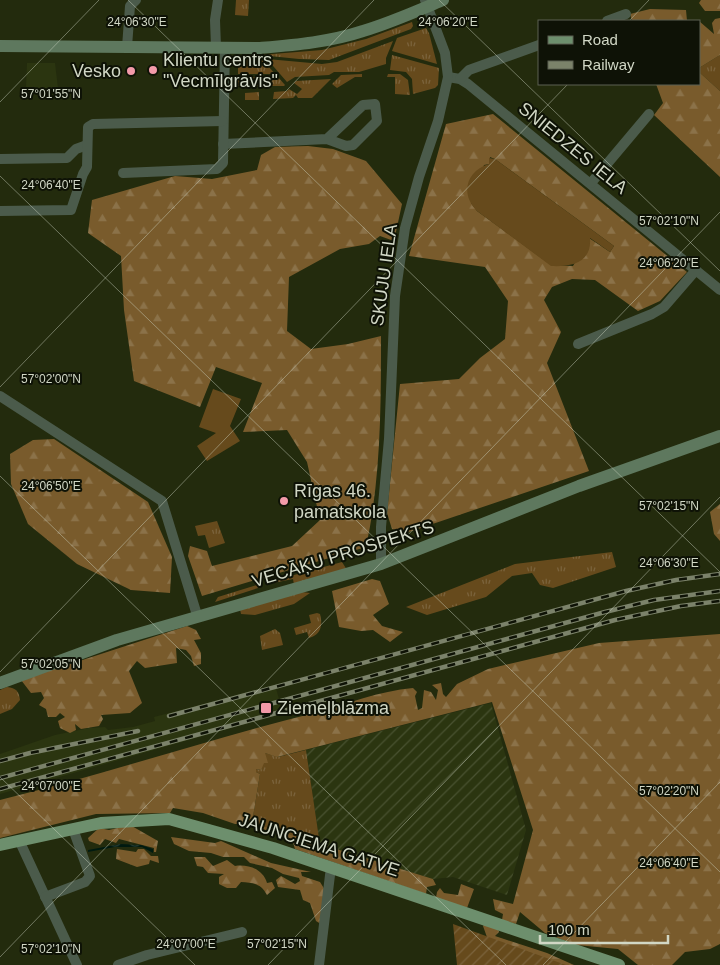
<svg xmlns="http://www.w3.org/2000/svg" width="720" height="965" font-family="Helvetica,sans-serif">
  <defs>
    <pattern id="industrial-furrows" width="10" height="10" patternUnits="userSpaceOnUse" patternTransform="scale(1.25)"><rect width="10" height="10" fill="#2b3510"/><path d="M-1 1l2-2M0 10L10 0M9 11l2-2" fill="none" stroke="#495231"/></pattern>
    <pattern id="grass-tufts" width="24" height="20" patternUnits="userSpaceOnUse" patternTransform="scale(1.25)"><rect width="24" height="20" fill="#664a1c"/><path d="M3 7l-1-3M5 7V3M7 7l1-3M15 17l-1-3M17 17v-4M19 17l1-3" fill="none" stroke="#7b633c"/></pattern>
    <pattern id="forest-firs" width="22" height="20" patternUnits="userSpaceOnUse" patternTransform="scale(1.25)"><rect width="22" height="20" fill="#795b2c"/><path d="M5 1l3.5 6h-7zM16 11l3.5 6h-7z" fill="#8b7249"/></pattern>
    <pattern id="garden-furrows" width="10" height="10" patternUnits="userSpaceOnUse" patternTransform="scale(1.25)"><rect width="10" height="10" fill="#664a1c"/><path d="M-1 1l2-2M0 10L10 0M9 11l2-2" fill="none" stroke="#7b633c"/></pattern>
    <pattern id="water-waves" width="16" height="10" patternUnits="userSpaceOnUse" patternTransform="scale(1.25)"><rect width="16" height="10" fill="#001a10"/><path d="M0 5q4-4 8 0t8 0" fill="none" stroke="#243b31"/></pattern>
  </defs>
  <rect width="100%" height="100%" fill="#232b0d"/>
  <g fill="#2b3510">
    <path d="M27 63H55L58 88H26Z"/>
    <path d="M275 685 283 713 0 794V754L55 735 89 728 105 727 108 730 133 727 155 721 154 717Z"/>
  </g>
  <path fill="url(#industrial-furrows)" d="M491 703 526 830 507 895 453 877 433 879 320 845 306 750Z"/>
  <g fill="url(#grass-tufts)">
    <path d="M236 0H249L248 16 235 15Z"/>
    <path d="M412 22 413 26 411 29 329 60 299 59 260 55 322 50 366 39Z"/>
    <path d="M426 28 429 33 437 64 392 51 397 38Z"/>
    <path d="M393 41 386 58V64L359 72H334L329 75 295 77 287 82 267 59 322 64 337 62Z"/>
    <path d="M392 55 439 68 438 85 435 88 413 94 412 79 406 72 390 70Z"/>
    <path d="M720 55V91L699 72V68Z"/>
    <path d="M238 59 263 60 275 74H238Z"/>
    <path d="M362 74V77H355L337 88 332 84 341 75Z"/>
    <path d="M388 74H400L408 80 410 95 395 94V77H387Z"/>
    <path d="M238 77H278L285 85 284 86H238Z"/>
    <path d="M331 79 312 98H298L296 95 293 98 273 99 274 92 287 91 289 89 297 94 302 89 294 83 296 81Z"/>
    <path d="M259 92V100H245V93Z"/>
    <path d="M217 521 225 543 209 548 205 535 198 536 195 526Z"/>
    <path d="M612 552 616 567 553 588 540 585 532 573 512 576 486 597 427 615 406 607 515 564Z"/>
    <path d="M342 562 347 570 294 585 293 579 273 583 272 581Z"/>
    <path d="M257 585 258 588 215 602 218 597Z"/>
    <path d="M302 592 310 593 294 604 255 615 241 614 240 609Z"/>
    <path d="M317 613 320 614C323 625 321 635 309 638L307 632 296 635 294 628 311 623 309 615Z"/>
    <path d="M275 629 280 633 283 645 262 650 260 636Z"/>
    <path d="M7 687C16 688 19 691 20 700L12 709 0 714V690Z"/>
    <path d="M306 750 320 845 252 823 260 774 256 772V769L261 770 265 753 278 757Z"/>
  </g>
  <g fill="url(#forest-firs)" fill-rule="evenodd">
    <path d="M701 0H720V11H705L699 3Z"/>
    <path d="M650 9 686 10 687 21H632L630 14Z"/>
    <path d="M720 18V55L699 68V21L714 34 712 23 715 19Z"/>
    <path d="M699 72 720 91V177L654 115 663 103 656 84H699Z"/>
    <path d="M493 114 687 272 660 301 638 311 595 280 572 279 552 287 544 300 561 332 547 363 589 471 406 533 392 529 387 513 400 384 459 379 480 358 505 339 508 301 485 267 409 256 446 124ZM490 157 495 159 614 246 610 252 589 238 573 266 551 265 477 211 471 203 484 165 489 164Z"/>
    <path d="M308 146 333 149 366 161 402 204 394 241 380 236 369 244 340 249 289 277 287 331 311 349 348 344 381 336C381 407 381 478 366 547L202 596 188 556 190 546 207 551 212 566 292 546 320 520 307 462 287 430 243 432 262 383 216 367 200 407 134 381 124 310 121 256 88 233 92 200 175 176 212 179 257 170 261 155 275 147Z"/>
    <path d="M54 439 148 502 172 557 170 593 131 590 77 564 28 524 11 484 10 454 33 440Z"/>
    <path d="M720 504V541L714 534 710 512Z"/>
    <path d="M372 579 380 581 389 604 373 615 382 626 403 632 390 642 373 630 361 631 339 627 332 591Z"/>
    <path d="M187 626 196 630 201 639 194 640 201 653V664L194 666 191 656 186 650 176 648 177 663 145 668 137 661 129 671 142 703 130 713 101 715 103 719 99 726 81 729 75 724 76 730 70 733 60 728 58 721 65 717 60 713 56 717H48L46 709 39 705 44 698 41 692 31 693 21 680Z"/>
    <path d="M720 634V944L710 949 685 952 672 965H638L618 949 576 945 545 933 520 912 516 924 502 920 503 914 495 910 493 899 513 904 533 830 492 702 277 757 265 753 268 763H264L261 770 256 769V772L260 774 252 823 433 879 436 885 427 887 426 894 295 849 292 839 248 824H235L203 813 173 808 170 813 96 814 0 838V800C106 774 209 739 314 713 347 704 379 691 413 688L417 692 415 696 418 710 422 708 424 690 431 692 436 700 438 690 432 685 441 683 443 694 446 697 457 684 488 669 599 643Z"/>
    <path d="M130 825 158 841 156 852H154V848L119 839 116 843 105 839 100 845 89 841 88 838 99 828 109 830Z"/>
    <path d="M171 837 215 843 221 841 271 863 311 872H301L302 876 320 882 325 890 324 926 316 921 310 903 303 900 300 890 278 887 276 880 281 876 295 884 300 881 299 878 283 874 272 868 250 863 244 857H223L211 853 189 851 174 844Z"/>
    <path d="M117 849 136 852 138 849H144L151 856H158L159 863 150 860 149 864 137 867 116 859Z"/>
    <path d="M194 857H205L213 866 227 860 235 866C248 864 263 869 267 883L272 882 275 888 267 895C261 883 253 883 241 882L236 888H227L219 884V877L224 874 208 873 203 867 197 866Z"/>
    <path d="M461 884 474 889 467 908 436 898 437 892 440 888 444 893 458 895Z"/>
    <path d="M485 923 497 926 499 932 495 936 547 953 574 965H532L488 940 483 926Z"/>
  </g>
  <path fill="url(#garden-furrows)" d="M453 924 566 965H567H457Z"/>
  <g fill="#664a1c">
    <path d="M489 158 495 159 614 246 610 252 590 238C592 263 571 267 551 266L477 211C460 194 466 171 489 164Z"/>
    <path d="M213 389 241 399 230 426 240 441 207 461 197 446 216 433 199 427Z"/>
  </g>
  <path fill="url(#water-waves)" d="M120 844 141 845 153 849V853L142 847H115L88 852V850Z"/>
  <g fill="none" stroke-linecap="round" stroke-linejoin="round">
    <g stroke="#4b5b4b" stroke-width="10">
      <path d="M607 21 626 14"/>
      <path d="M127 47 130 6 136 0"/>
      <path d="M216 47 215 20 218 0"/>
      <path d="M448 77 460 79 468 84 720 290"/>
      <path d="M460 79 469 70 539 45"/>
      <path d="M223 144 327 139 346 146 353 145 377 121 375 104 363 105 327 139"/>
      <path d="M0 159 67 158 76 149 87 145"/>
      <path d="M123 173 217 169 223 163 225 47"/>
      <path d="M591 183 649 114"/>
      <path d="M0 211 71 210 83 174 87 167 88 127 93 124 223 121"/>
      <path d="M578 344 652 314 664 307 696 270"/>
      <path d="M0 396 162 501 197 615"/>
      <path d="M381 564V527L389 439 395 296 405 228 419 177 438 121 448 77 445 53 425 0"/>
      <path d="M19 840 77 965"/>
      <path d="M45 897 85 882 90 876 73 829"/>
      <path d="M118 965 147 955 242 932"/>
      <path d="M319 965 331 867"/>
    </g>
    <g stroke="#5e785e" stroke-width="12">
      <path d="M0 46 260 48C294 45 330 42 363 31 390 23 417 11 443 0"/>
      <path d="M0 683 117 640 381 564 579 486 720 436"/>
    </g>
    <path stroke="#6d8f6d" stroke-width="12" d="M0 845 101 823 169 819 273 848 619 965"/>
    <g stroke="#7b826a" stroke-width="4.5">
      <g id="rail">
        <path d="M169 716 626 591 676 580 720 574"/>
        <path d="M0 761 30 753 138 731"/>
        <path d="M0 778 605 612 654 600 720 591"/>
        <path d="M0 789 615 620 681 606 720 601"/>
      </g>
    </g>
    <use href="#rail" stroke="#0e1206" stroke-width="2.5" stroke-dasharray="8" stroke-linecap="butt"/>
  </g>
  <path fill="none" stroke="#d1d7c5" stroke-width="1" stroke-opacity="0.45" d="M128 0 720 572M439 0 720 271M629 21 649 0M0 102 99 0M0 176 720 872M0 387 374 0M0 476 506 965M0 672 568 84M0 777 195 965M0 957 720 212M268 965 720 497M543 965 720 782"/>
  <g fill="#f39aa9" stroke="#0e1206" stroke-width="2">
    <circle cx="153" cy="70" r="5"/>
    <circle cx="131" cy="71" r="5"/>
    <circle cx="284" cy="501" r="5"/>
    <rect x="260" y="702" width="12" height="12" rx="2.5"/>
  </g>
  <g text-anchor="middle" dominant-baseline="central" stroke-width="4" stroke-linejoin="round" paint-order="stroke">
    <g font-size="18" fill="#d1d7c5" stroke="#0e1206" text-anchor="start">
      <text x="163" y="60">Klientu centrs<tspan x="163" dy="21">"Vecmīlgrāvis"</tspan></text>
      <text x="121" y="71" text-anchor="end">Vesko</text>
      <text x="294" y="491">Rīgas 46.<tspan x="294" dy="21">pamatskola</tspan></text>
      <text x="277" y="708">Ziemeļblāzma</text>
    </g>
    <g font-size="18" fill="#d1d7c5" stroke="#0e1206">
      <text transform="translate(573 148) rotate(39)">SNIEDZES IELA</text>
      <text transform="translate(384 275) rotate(-82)">SKUJU IELA</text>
      <text transform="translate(343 554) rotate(-17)">VECĀĶU PROSPEKTS</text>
      <text transform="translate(319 845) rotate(18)">JAUNCIEMA GATVE</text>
    </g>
  </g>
  <g font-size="12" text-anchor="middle" fill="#d1d7c5" stroke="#0e1206" stroke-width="4" stroke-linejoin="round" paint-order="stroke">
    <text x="137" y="26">24°06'30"E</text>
    <text x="448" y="26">24°06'20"E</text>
    <text x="51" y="98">57°01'55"N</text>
    <text x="51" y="189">24°06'40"E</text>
    <text x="669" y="225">57°02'10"N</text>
    <text x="669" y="267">24°06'20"E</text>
    <text x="51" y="383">57°02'00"N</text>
    <text x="51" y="490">24°06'50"E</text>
    <text x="669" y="510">57°02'15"N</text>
    <text x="669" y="567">24°06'30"E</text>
    <text x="51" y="668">57°02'05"N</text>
    <text x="51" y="790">24°07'00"E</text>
    <text x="669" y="795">57°02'20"N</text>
    <text x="669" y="867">24°06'40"E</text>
    <text x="277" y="948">57°02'15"N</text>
    <text x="186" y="948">24°07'00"E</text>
    <text x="51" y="953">57°02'10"N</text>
  </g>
  <rect x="538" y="20" width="162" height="65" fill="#0e1206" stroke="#5c6152"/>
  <rect x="548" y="36" width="25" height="8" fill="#6d8f6d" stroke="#5c6152"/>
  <text x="582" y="45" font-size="15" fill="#d1d7c5">Road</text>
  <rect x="548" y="61" width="25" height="8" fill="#7b826a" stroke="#5c6152"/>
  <text x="582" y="70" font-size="15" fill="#d1d7c5">Railway</text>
  <path d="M540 935v8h128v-8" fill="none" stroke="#d1d7c5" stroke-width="2.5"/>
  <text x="548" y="935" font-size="15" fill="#d1d7c5" stroke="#0e1206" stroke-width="4" paint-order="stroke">100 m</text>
</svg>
